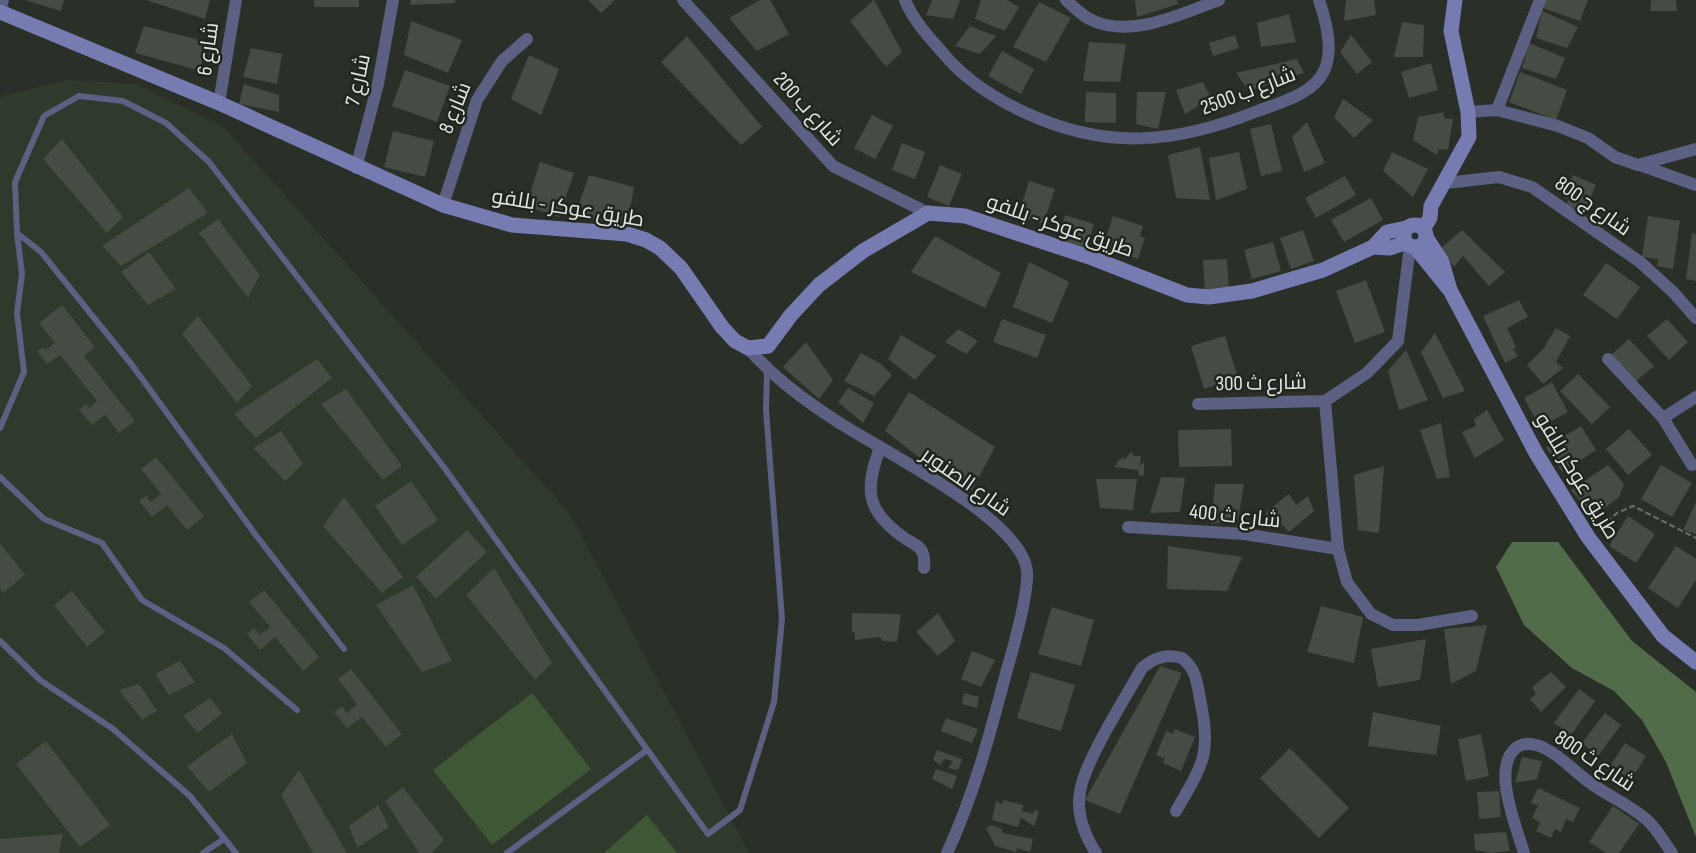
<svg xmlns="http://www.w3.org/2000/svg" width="1696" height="853" font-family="'Sofia Sans Condensed',Cairo,sans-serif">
  <rect width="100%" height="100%" fill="#2a3028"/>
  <path fill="#2f392c" d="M65 80 136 84 223 126 570 514 749 853H0V97Z"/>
  <g fill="#3e5836">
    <path d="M532 693 591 769 492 845 433 770Z"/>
    <path d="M647 815 677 853H604Z"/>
  </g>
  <path fill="#516c49" d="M1512 542H1558L1632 641 1696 692V837L1666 762 1642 720 1614 691 1572 668 1524 625 1496 567Z"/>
  <g fill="#454c43">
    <path d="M25 0H64L61 11Z"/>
    <path d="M146 0H210L205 19Z"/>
    <rect x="314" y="0" width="45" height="7"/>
    <path d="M411 0H455V3L410 5Z"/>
    <path d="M588 0H615L601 13Z"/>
    <path d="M760 0H770L789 34 757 51 729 18Z"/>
    <path d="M874 0 902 52 886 67 850 21Z"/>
    <path d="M932 0H960L953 19 926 15Z"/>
    <path d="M981 0H1007L1019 7 1005 31 975 19Z"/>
    <path d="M1135 0H1177L1178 4 1137 17Z"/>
    <path d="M1346 0H1374L1376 15 1344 21Z"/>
    <path d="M1546 0H1588L1580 21 1543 8Z"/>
    <path d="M1651 0H1676L1677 11H1650Z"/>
    <path d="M1039 2 1071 18 1046 62 1013 47Z"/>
    <path d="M1542 11 1578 27 1567 48 1536 38Z"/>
    <path d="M1289 14 1296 42 1261 47 1257 23Z"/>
    <path d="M411 21 462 40 448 73 404 55Z"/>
    <path d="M1402 22 1424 25 1423 57H1394Z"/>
    <path d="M144 26 204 41 201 71 135 53Z"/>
    <path d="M970 26 996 36 980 54 955 46Z"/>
    <path d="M1235 35 1239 48 1213 56 1209 43Z"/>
    <path d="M1351 35 1372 62 1357 74 1340 52Z"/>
    <path d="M687 36 762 127 741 145 661 62Z"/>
    <path d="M1089 42 1126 44 1120 82 1083 81Z"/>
    <path d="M1529 43 1565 58 1556 79 1522 68Z"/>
    <path d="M251 48 282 54 277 84 243 77Z"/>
    <path d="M1002 51 1034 69 1021 94 988 76Z"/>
    <path d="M529 55 559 69 541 115 511 99Z"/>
    <path d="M1297 59 1304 73 1249 91 1236 73Z"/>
    <path d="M1431 63 1438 90 1409 98 1401 72Z"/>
    <path d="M405 70 450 86 437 122 392 106Z"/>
    <path d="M1520 72 1567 90 1556 120 1509 102Z"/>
    <path d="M1203 82 1211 98 1185 114 1176 90Z"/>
    <path d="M244 84 279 95V112L239 104Z"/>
    <path d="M1086 92 1116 93V123L1085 122Z"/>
    <path d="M1137 92H1166L1158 129 1136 124Z"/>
    <path d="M1343 99 1373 120 1354 138 1334 117Z"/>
    <path d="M1444 112V118L1453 119 1448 150 1439 149 1437 155 1413 140 1418 117Z"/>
    <path d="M872 115 893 126 875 159 854 148Z"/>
    <path d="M1307 122 1325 163 1304 172 1292 137Z"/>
    <path d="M1271 124 1282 171 1261 176 1250 129Z"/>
    <path d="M393 131 434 141 425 177 384 167Z"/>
    <path d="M62 139 123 217 107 233 43 159Z"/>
    <path d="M902 143 925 152 915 179 892 170Z"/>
    <path d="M1200 147 1210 200 1176 198 1168 155Z"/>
    <path d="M1239 152 1247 189 1216 200 1209 158Z"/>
    <path d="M1392 152 1428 169 1413 197 1383 171Z"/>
    <path d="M540 162 574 173 559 217 526 206Z"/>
    <path d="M940 165 962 174 949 206 927 197Z"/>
    <path d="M589 175 634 187 627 227 575 215Z"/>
    <path d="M1573 175 1596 185 1587 206 1579 202 1576 209 1566 205 1569 199 1563 196Z"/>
    <path d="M1345 176 1356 195 1316 218 1305 198Z"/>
    <path d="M1029 181 1055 189 1043 224 1018 216Z"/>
    <path d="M189 188 208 213 121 266 102 246Z"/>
    <path d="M1371 198 1383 220 1344 242 1331 220Z"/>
    <path d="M1065 215 1094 224 1086 249 1058 241Z"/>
    <path d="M1113 216 1143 226 1140 236 1145 238 1138 259 1103 247Z"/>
    <path d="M1648 216 1680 221 1673 269 1657 266 1658 259 1642 257Z"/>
    <path d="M218 219 260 275 248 298 199 233Z"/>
    <path d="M1303 230 1314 261 1291 269 1280 238Z"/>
    <path d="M1462 230 1505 272 1489 286 1463 256 1454 267 1440 249Z"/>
    <path d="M1692 233 1696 234V281L1686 279Z"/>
    <path d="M935 236 1001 273 985 308 911 272Z"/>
    <path d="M1273 242 1281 271 1252 279 1244 250Z"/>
    <path d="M149 252 176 289 148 305 121 272Z"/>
    <path d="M1227 259 1229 293 1205 294 1203 260Z"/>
    <path d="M1029 262 1069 282 1052 323 1013 307Z"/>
    <path d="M1606 263 1640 287 1617 319 1583 295Z"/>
    <path d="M1366 280 1385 332 1355 343 1336 291Z"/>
    <path d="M1519 300 1528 317 1507 328 1516 347 1513 349 1518 356 1505 363 1483 316Z"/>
    <path d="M62 305 95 347 84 356 135 421 119 433 105 415 92 425 79 410 86 404 89 408 97 401 60 355 47 364 37 351 43 347 45 350 55 343 39 323Z"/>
    <path d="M198 316 252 386 237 403 182 334Z"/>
    <path d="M1002 319 1046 335 1037 358 993 342Z"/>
    <path d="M1667 319 1688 342 1669 360 1647 336Z"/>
    <path d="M1556 328 1570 336 1556 362 1563 368 1543 384 1527 365 1543 349Z"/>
    <path d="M958 329 978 341 966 354 945 342Z"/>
    <path d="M1435 333 1465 391 1443 398 1421 352Z"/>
    <path d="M901 335 936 356 915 380 888 359Z"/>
    <path d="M1225 336 1238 378 1204 389 1191 346Z"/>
    <path d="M1629 339 1654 366 1635 382 1611 355Z"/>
    <path d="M806 342 833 380 819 399 783 367Z"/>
    <path d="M1406 350 1428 400 1399 410 1388 371Z"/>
    <path d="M861 353 881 364 892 375 874 396 844 381Z"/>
    <path d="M317 359 332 378 256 438 234 414Z"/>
    <path d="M1578 374 1610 407 1592 424 1560 391Z"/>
    <path d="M1552 382 1568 412 1540 427 1524 398Z"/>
    <path d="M848 388 874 403 863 423 838 402Z"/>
    <path d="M346 389 402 466 383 480 321 404Z"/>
    <path d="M909 392 995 447 972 490 929 465 885 431Z"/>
    <path d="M1487 410 1504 440 1475 458 1462 432 1476 426 1474 419Z"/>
    <path d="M1441 423 1450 477 1437 479 1420 430Z"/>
    <path d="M1581 426 1596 450 1562 472 1546 447Z"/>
    <path d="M1231 429 1232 466 1179 467 1178 430Z"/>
    <path d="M1629 429 1652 455 1628 475 1606 449Z"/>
    <path d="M281 431 303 464 285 481 253 448Z"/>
    <path d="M1131 452 1134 456H1141L1140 466 1144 462V475L1139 476 1138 470 1114 467 1119 460 1124 457V460Z"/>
    <path d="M156 457 204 516 187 530 167 505 152 517 139 501 146 496 151 502 161 494 141 469Z"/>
    <path d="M1608 465 1624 484 1619 497 1593 517 1571 490Z"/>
    <path d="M1661 465 1692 483 1672 517 1641 499Z"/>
    <path d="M1384 466 1379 533 1358 530 1354 475Z"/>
    <path d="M1161 477 1185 478 1180 512 1150 513Z"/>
    <path d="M1096 479H1137L1133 510 1100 508Z"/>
    <path d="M411 481 438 520 402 545 375 506Z"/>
    <path d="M1215 484H1244L1238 520 1211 524Z"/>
    <path d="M1289 494 1296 505 1308 496 1314 511 1289 532 1283 525 1280 529 1264 523 1267 511Z"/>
    <path d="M344 497 403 577 382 593 323 526Z"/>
    <path d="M1696 502V534L1683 530Z"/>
    <path d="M1628 516 1655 534 1636 563 1609 546Z"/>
    <path d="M467 530 487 552 436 599 416 577Z"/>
    <path d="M0 543 25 575 3 593 0 589Z"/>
    <path d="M1168 546 1242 557 1227 591 1167 589Z"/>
    <path d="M1676 546 1696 559V580L1678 608 1648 588Z"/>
    <path d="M494 568 552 663 535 680 466 595Z"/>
    <path d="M413 585 452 661 422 672 376 605Z"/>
    <path d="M264 590 319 657 303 671 275 637 260 650 247 634 254 628 260 635 270 627 249 602Z"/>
    <path d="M72 591 105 632 87 647 54 605Z"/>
    <path d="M1321 606 1363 617 1354 663 1307 652Z"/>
    <path d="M1052 607 1094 620 1081 666 1038 654Z"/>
    <path d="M852 613 901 614 897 642 883 641 880 637 855 640V633L852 632Z"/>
    <path d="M938 613 955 641 938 656 916 632Z"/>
    <path d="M1487 625 1476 671 1451 684 1444 629Z"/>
    <path d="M1426 639 1420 680 1378 687 1371 649Z"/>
    <path d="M972 651 995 660 981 687 961 679Z"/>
    <path d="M180 661 195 682 169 695 155 674Z"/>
    <path d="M1160 666 1182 673 1120 814 1085 800Z"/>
    <path d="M351 669 402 734 386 747 362 717 347 728 334 712 342 706 347 713 357 704 338 679Z"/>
    <path d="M1031 672 1075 685 1061 731 1017 718Z"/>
    <path d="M1551 672 1566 687 1541 712 1530 699 1536 694 1532 687Z"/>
    <path d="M139 684 157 711 142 720 119 690Z"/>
    <path d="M1579 689 1595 701 1571 735 1554 723Z"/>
    <path d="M964 693 979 697 977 708 962 704Z"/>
    <path d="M210 698 222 713 198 733 183 716Z"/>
    <path d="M1373 712 1441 726 1436 755 1368 746Z"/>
    <path d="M1605 713 1621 725 1598 756 1582 743Z"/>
    <path d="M946 718 978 729 972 743 941 731Z"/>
    <path d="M1175 729 1195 737 1181 771 1163 763 1165 759 1156 755 1166 731 1173 734Z"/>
    <path d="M232 734 247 763 209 792 187 766Z"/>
    <path d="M1481 734 1489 776 1466 781 1458 739Z"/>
    <path d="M46 741 110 825 80 847 16 764Z"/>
    <path d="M1625 743 1646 756 1629 783 1608 769Z"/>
    <path d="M1290 748 1349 808 1319 838 1260 778Z"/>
    <path d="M937 750 962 759 958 770 948 768 953 761 944 759 941 765 933 760Z"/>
    <path d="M1522 757 1542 761 1537 779 1515 783Z"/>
    <path d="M936 769 957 776 952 789 932 779Z"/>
    <path d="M299 770 347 853H313L281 795Z"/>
    <path d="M403 787 444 840 432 853H419L385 801Z"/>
    <path d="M1538 788 1580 808 1573 822 1566 819 1561 832 1555 829 1551 838 1536 831 1540 822 1532 818 1538 806 1531 803Z"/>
    <path d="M1499 791 1501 817 1479 819 1477 792Z"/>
    <path d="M1003 800 1023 805 1022 811 1033 814 1034 810 1039 812 1034 826 1021 818 1018 827 992 820 996 801 1002 804Z"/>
    <path d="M378 805 389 827 357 848 349 826Z"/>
    <path d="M1613 806 1639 824 1619 853H1606L1589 842Z"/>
    <path d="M992 825 1002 829V833L1033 839 1030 852 1017 848 1016 852 995 846 986 828Z"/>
    <path d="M1506 832 1510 851 1492 853 1475 850 1474 834Z"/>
    <path d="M63 834 59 853H0V839Z"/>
  </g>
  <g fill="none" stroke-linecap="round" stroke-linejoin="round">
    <path stroke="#6b716a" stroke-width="2" stroke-dasharray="6 3" stroke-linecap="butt" d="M1600 528 1617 513 1633 506 1696 538"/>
    <g stroke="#5c6082" stroke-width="6">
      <path d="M17 233 15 182 44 116 79 96 123 101 166 123 209 162 443 466 708 834 740 810 774 702 782 619 766 410 767 370"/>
      <path d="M0 428 24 372 17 313 22 274 17 233 41 252 132 365 255 534 344 649"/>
      <path d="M0 477 44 519 102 543 142 600 224 648 297 710"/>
      <path d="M0 641 40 680 113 729 190 796 236 853"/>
      <path d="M203 853 224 839"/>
      <path d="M507 853 647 750"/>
    </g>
    <g stroke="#5c6082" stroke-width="12">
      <path d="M683 0 833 166 928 213"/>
      <path d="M905 0C913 20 928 36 942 52 965 80 993 98 1026 113 1106 150 1174 144 1255 112 1278 103 1313 95 1324 71 1334 50 1326 21 1319 0"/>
      <path d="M1066 0C1075 8 1084 18 1096 22 1135 37 1183 13 1219 0"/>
      <path d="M0 10 3 0"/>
      <path d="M219 103 236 0"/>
      <path d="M1497 110 1540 0"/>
      <path d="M1468 112 1497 110 1558 126 1588 138 1615 157 1638 165 1696 149"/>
      <path d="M1640 165 1696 185"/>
      <path d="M356 168 378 84 393 0"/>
      <path d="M1446 183 1499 177 1532 187 1640 262 1673 292 1696 318"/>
      <path d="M443 205 477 100 502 61 527 39"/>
      <path d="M748 348C773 377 803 399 835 420 878 449 1022 518 1027 571 1029 594 1013 649 1006 673 990 734 974 795 947 853"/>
      <path d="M1608 359 1663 418 1692 465"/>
      <path d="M1325 401 1338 549 1347 582 1371 614 1393 625H1418L1472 616"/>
      <path d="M1198 404 1325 401 1367 373 1398 341 1410 246"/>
      <path d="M1663 418 1696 397"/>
      <path d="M880 448C864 490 866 512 906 539 912 543 921 546 923 554 925 558 924 564 924 568"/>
      <path d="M1128 527 1244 534 1338 549"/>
      <path d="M1096 853C1084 834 1076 814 1080 792 1084 762 1126 697 1142 668 1155 657 1166 654 1182 658 1196 669 1197 682 1200 699 1212 754 1203 764 1176 811"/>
      <path d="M1524 853C1517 828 1491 768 1516 748 1524 741 1537 744 1546 749 1562 757 1575 772 1589 782 1608 796 1630 805 1647 820 1657 829 1664 842 1672 853"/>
    </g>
    <g stroke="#767bb2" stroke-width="15">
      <path d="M0 12 219 103 443 205 512 225 627 234 646 240 660 248 681 268 722 327 735 341 748 348 768 346 791 315 819 285 863 251 928 213 965 216 1092 258 1187 295 1209 297 1252 291 1323 270 1373 247 1387 232 1406 228"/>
      <circle cx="1415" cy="236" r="11"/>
      <path d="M1423 229 1430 218 1431 206 1469 137 1468 112 1451 31 1455 0"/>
      <path d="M1426 237 1442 262 1450 290 1536 453 1588 537 1663 636 1696 662"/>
      <path d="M1373 247 1390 248 1405 243"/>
      <path d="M1415 247 1448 288"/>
    </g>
  </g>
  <g text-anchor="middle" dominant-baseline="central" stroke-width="5" stroke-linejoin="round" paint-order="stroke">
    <g font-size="21" fill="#e2e6e1" stroke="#21261f">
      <text transform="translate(208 49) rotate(-82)">شارع 6</text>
      <text transform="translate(358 80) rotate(-77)">شارع 7</text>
      <text transform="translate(1248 91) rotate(-21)">شارع ب 2500</text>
      <text transform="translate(455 108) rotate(-68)">شارع 8</text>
      <text transform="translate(808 109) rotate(48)">شارع ب 200</text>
      <text transform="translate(1593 206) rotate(35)">شارع ج 800</text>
      <text transform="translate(568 208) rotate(9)">طريق عوكر - بللفو</text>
      <text transform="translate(1060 226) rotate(19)">طريق عوكر - بللفو</text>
      <text transform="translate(1261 383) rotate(-1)">شارع ث 300</text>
      <text transform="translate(1577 476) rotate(59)">طريق عوكر بللفو</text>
      <text transform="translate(966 482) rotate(35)">شارع الصنوبر</text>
      <text transform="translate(1235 516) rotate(6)">شارع ث 400</text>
      <text transform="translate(1595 761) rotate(34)">شارع ث 800</text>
    </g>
  </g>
</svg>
